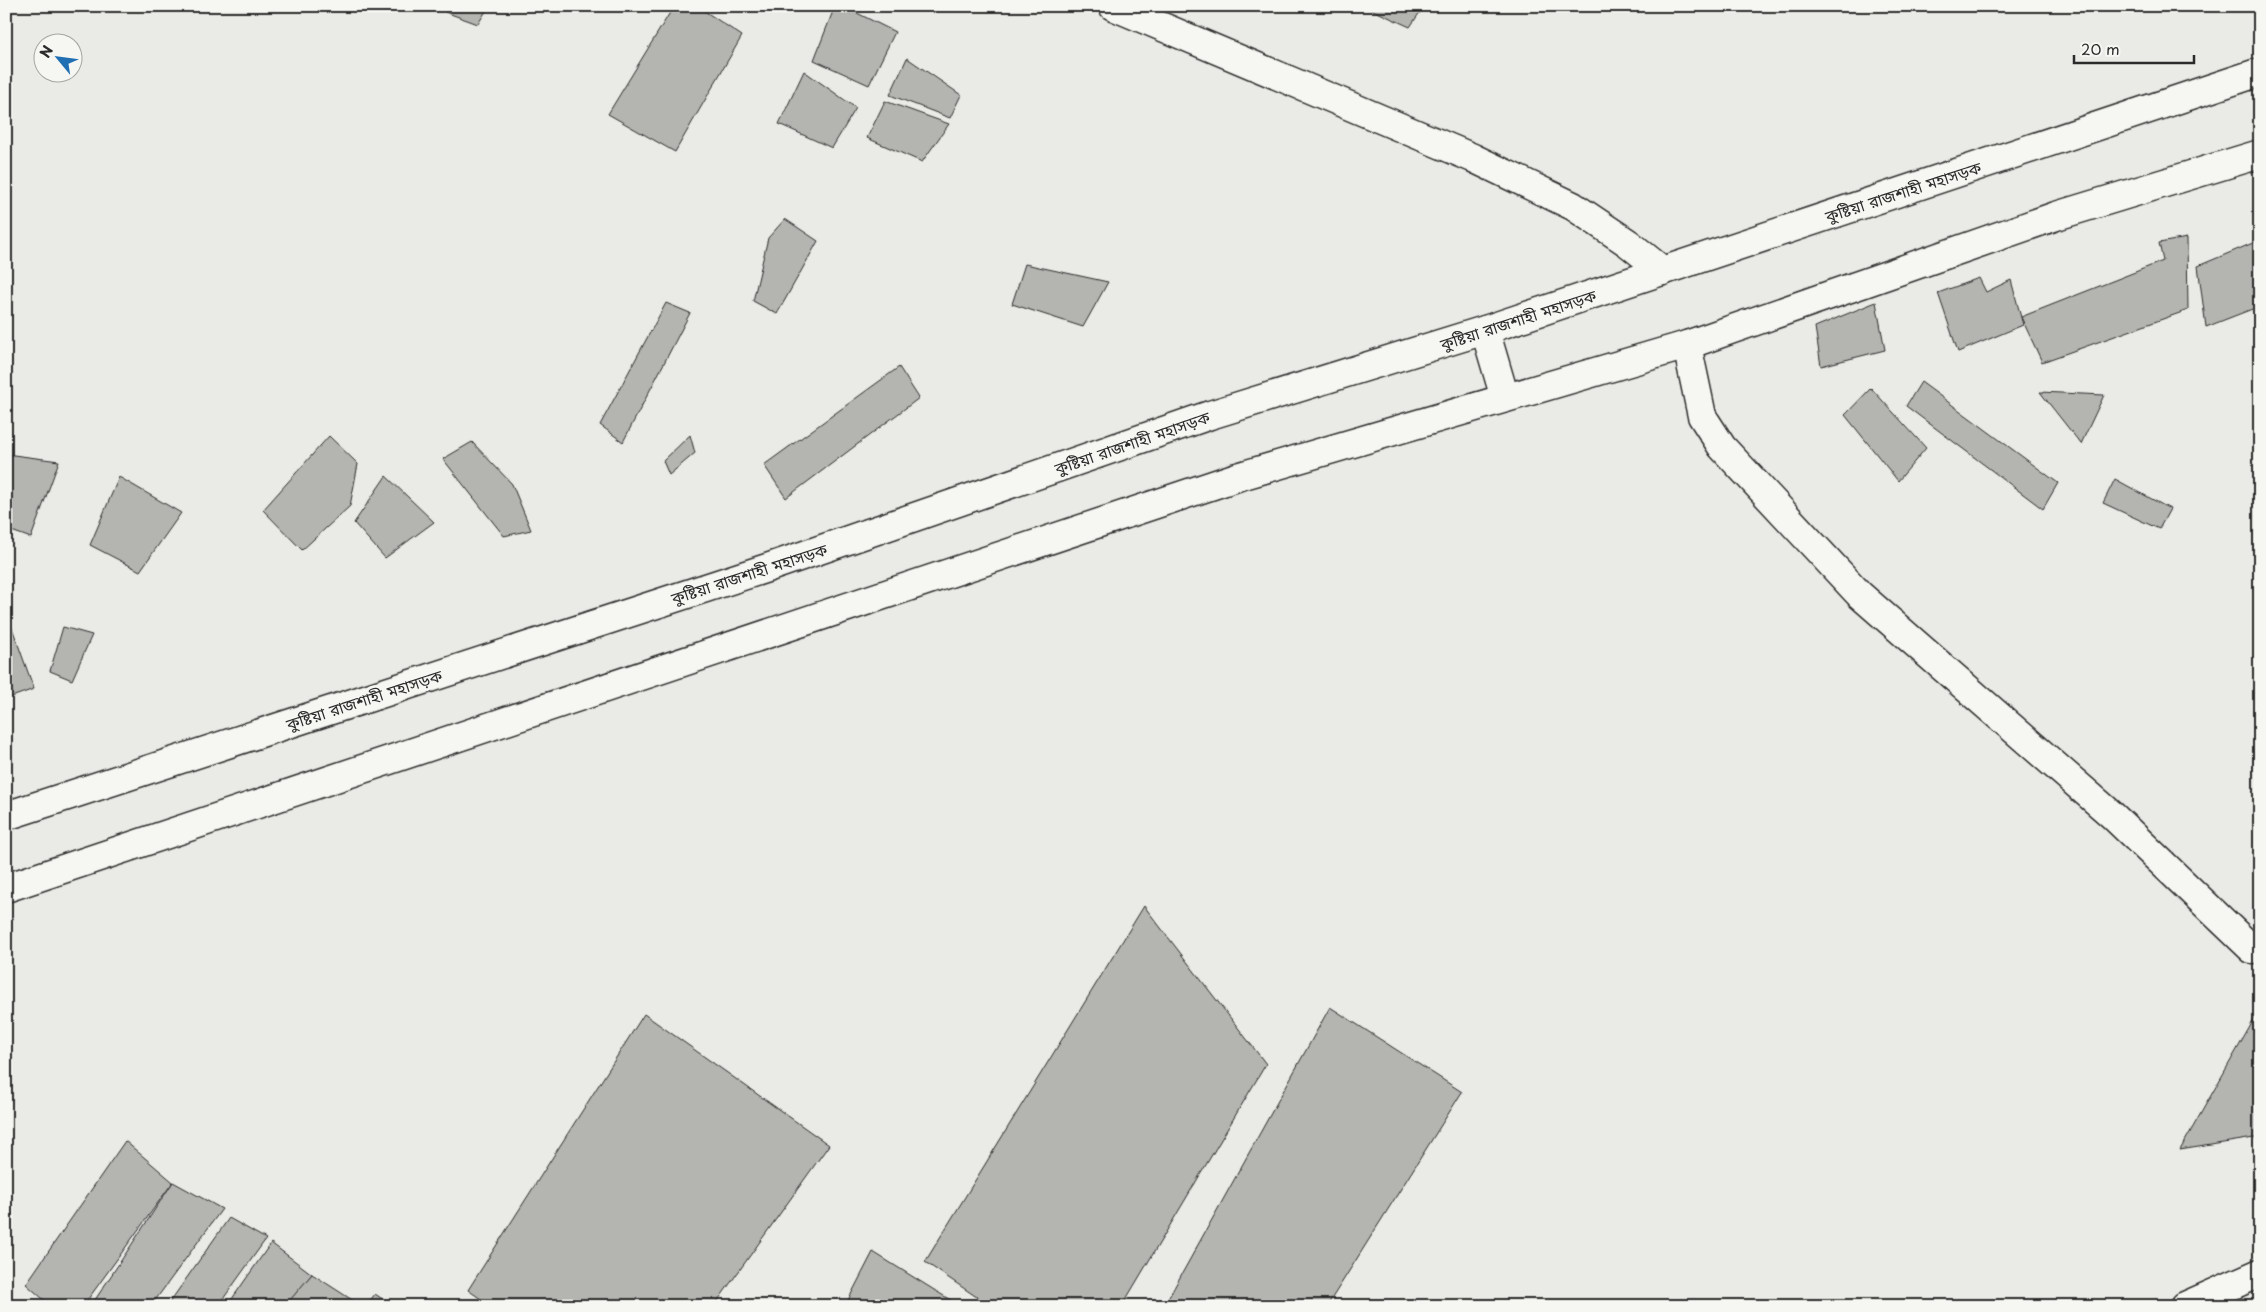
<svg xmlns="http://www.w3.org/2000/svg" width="2266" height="1312" font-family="'Playpen Sans','Noto Sans Bengali',sans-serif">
  <rect width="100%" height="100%" fill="#eaeae6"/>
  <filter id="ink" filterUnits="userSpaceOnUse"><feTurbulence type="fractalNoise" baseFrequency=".02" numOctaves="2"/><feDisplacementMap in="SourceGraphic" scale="10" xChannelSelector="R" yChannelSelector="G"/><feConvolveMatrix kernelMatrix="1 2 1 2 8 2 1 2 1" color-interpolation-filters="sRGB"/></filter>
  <g filter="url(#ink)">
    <g fill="#b4b4b1" stroke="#2b2b2b">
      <path d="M448 6H489L478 24 445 12Z"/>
      <path d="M674 6H697L742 36 675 152 608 114Z"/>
      <path d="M835 6H843L895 32 869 85 814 60Z"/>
      <path d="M1364 6H1424L1410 27Z"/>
      <path d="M907 58 961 95 950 118 890 95Z"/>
      <path d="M804 71 856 108 832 148 779 124Z"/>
      <path d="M885 101 949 124 922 162 867 138Z"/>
      <path d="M785 219 818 241 777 314 753 301 768 238Z"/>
      <path d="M2187 238 2188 310 2042 362 2021 317 2163 261 2159 243Z"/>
      <path d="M2260 240V306L2206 327 2198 266Z"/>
      <path d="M1025 264 1108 282 1083 327 1012 304Z"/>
      <path d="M1979 278 1986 292 2011 280 2023 325 1958 352 1938 293Z"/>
      <path d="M1876 302 1885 350 1821 366 1815 327Z"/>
      <path d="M666 303 690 313 623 442 600 425Z"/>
      <path d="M899 367 919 398 786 498 764 465Z"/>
      <path d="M1921 382 2058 483 2043 509 1906 406Z"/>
      <path d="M1871 388 1926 448 1898 481 1845 415Z"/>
      <path d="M2040 392 2104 395 2081 444Z"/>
      <path d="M690 435 695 453 669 475 663 461Z"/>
      <path d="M329 436 358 464 350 506 302 550 263 510Z"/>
      <path d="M472 442 512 484 531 530 504 536 443 459Z"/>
      <path d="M6 454 59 461 31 538 6 529Z"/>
      <path d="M386 476 434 522 385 558 354 523Z"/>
      <path d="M119 477 181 513 140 571 90 545Z"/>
      <path d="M2115 479 2170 509 2159 529 2103 503Z"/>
      <path d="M6 611 34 689 6 699Z"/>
      <path d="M63 627 92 635 72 680 50 671Z"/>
      <path d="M1144 906 1266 1064 1122 1306H990L925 1262Z"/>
      <path d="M1330 1007 1462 1092 1327 1306H1164Z"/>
      <path d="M2260 1009V1137L2180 1150Z"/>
      <path d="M644 1014 829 1145 714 1306H491L468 1290Z"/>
      <path d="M125 1141 173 1182 83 1306H51L26 1284Z"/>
      <path d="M173 1182 222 1209 151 1306H91Z"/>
      <path d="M229 1218 266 1239 218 1306H167Z"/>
      <path d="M271 1243 312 1274 289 1306H227Z"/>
      <path d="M873 1252 960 1306H845Z"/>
      <path d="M312 1274 360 1305 285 1306Z"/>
      <path d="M375 1294 393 1306H366Z"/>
    </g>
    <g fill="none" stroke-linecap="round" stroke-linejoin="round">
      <g stroke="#2b2b2b" stroke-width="31">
        <g id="minor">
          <path d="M1113 6 1473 158 1573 206 1628 243 1663 271"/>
          <path d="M1687 345 1702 416 1722 447 1860 595 2112 815 2252 949"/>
          <path d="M2185 1306 2260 1273"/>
        </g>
      </g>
      <g stroke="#2b2b2b" stroke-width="31">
        <g id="trunk">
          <path d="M1485 330 1505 398"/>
          <path d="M6 816 767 568 1210 415 1485 330 2260 72"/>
          <path d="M6 888 1237 477 1687 345 2056 216 2260 154"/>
        </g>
      </g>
      <use href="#minor" stroke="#f6f6f2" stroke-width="28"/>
      <use href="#trunk" stroke="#f6f6f2" stroke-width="28"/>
    </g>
  </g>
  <g text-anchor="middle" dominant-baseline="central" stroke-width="5" stroke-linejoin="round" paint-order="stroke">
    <g font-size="16" fill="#2b2b2b" stroke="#f6f6f2">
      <text transform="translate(1903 191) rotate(-18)">কুষ্টিয়া রাজশাহী মহাসড়ক</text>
      <text transform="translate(1518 319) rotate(-18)">কুষ্টিয়া রাজশাহী মহাসড়ক</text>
      <text transform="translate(1132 442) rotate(-19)">কুষ্টিয়া রাজশাহী মহাসড়ক</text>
      <text transform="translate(749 573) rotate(-18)">কুষ্টিয়া রাজশাহী মহাসড়ক</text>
      <text transform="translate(364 699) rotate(-18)">কুষ্টিয়া রাজশাহী মহাসড়ক</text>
    </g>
  </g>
  <rect width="2266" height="1312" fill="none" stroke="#f6f6f2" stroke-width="25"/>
  <rect x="12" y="12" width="2241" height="1287" fill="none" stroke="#2b2b2b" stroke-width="2" filter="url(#ink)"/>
  <g transform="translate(58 58) rotate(299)"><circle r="24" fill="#f6f6f2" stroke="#a5a5a2"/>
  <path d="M0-4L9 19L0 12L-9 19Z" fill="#1f6fb2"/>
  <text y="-8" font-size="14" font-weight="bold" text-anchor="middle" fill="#2b2b2b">N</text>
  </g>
  <path d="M2074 55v8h120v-8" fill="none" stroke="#2b2b2b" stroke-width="2.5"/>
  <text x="2081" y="55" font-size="15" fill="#2b2b2b" stroke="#f6f6f2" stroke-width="4" paint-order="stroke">20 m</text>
</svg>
